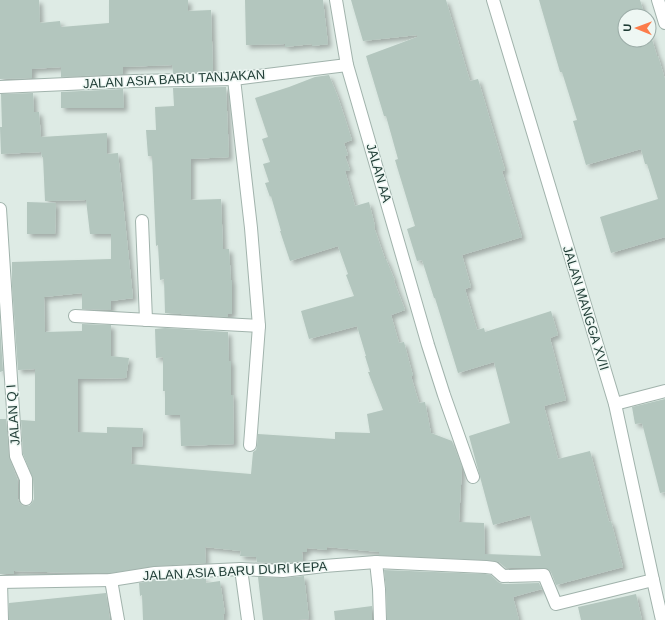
<svg xmlns="http://www.w3.org/2000/svg" width="665" height="620" font-family="Helvetica,sans-serif">
  <defs>
    <filter id="shadow"><feDropShadow dx="3.5" dy="3.5" stdDeviation="2" flood-color="#0004"/></filter>
  </defs>
  <rect width="100%" height="100%" fill="#deebe5"/>
  <g fill="#b3c6be" filter="url(#shadow)">
    <path d="M0 0H39L40 23 60 21 61 27 109 23V0H188V11L211 10 213 72 173 73 172 65 123 67V74L61 77V67L32 69V78L0 79Z"/>
    <path d="M245 0H323L328 44 312 46V44L285 47V44L246 45Z"/>
    <path d="M351 0H446L470 81 478 79 505 170 502 171 522 237 462 255 471 287 465 289 477 330 484 328 485 332 551 311 558 335 550 338 566 400 544 406 558 459 590 451 609 522 611 521 623 567 556 585 551 572 548 569 544 568H506L499 562 495 561 487 560 379 555V552L327 547V550L307 548V552H302L303 561 283 563 257 562 256 557 240 556 241 551 205 547 206 563 155 566 110 573H79L14 571V574H0V419H6L9 457 18 481V499L19 502 23 506H29L32 503 34 499 33 479 23 454 21 420 35 421V369L18 370 12 286V262L111 259V234H90L86 200 45 201 43 157H42L41 152 1 154 0 127H2L1 94 33 93 34 112H39L41 137 107 133V154L118 153 133 298 111 301V310L82 309V293L44 297 45 332 82 331V324L111 325V356L129 358 126 378 78 379V432L107 433V427L143 428 142 447H132L131 464 251 474 253 452 256 450 257 446 258 434 335 439V432L370 433 367 414 383 410 368 372H370L365 356H366L357 326 309 339 301 311 354 296 346 275 348 274 338 246 290 261 280 231H281L271 196 270 197 265 183 269 182 263 164 270 162 262 139 268 137 255 98 289 87 315 77 329 75 338 97 352 140 344 143 348 155 345 156 350 170 345 171 355 206 369 202 375 226 374 227 385 259H386L395 281H394L405 310 391 315 399 343 404 342 413 376H411L419 403 425 402 431 433 452 441 462 467 459 522 484 523 485 554 541 556 530 515 493 525 469 436 510 423 494 362 458 373 435 298H434L422 260 417 261 407 229 415 226 395 160 398 159 386 116H384L366 56 417 37V35L363 41Z"/>
    <path d="M539 0H640L645 16H625V40H649V29L657 56H658L665 79V237L611 253 600 217 658 199 647 164H645L641 149 586 165 573 121 577 120 562 72H560Z"/>
    <path d="M226 87 229 157 191 159V200L221 199 223 249H229L231 280H232V314H228V317L165 313 164 279 160 280 158 245 156 246 152 156H148L146 130H156L155 107 174 106 173 88Z"/>
    <path d="M123 89 124 108H61V92Z"/>
    <path d="M27 202 56 203 55 234H27Z"/>
    <path d="M0 325 3 371 0 372Z"/>
    <path d="M165 328 228 332 229 361H231V395H233L234 444 181 446 180 415H165V391H163V357L156 358 155 329Z"/>
    <path d="M665 399V492L660 493 642 423 635 424 632 407Z"/>
    <path d="M384 570 485 574 491 575 498 582 503 584 539 583 542 589 513 597 519 620H387L386 589Z"/>
    <path d="M304 576 309 619 296 620H263L258 577 283 578Z"/>
    <path d="M206 578V583L220 581 225 614H223L224 620H143L142 595 140 596 139 583 156 580Z"/>
    <path d="M106 593 110 620H9V603Z"/>
    <path d="M636 594 642 620H581L578 607Z"/>
    <path d="M372 606V620H335L334 611Z"/>
  </g>
  <g fill="none" stroke-linecap="round" stroke-linejoin="round">
    <g stroke="#a1b3ac" stroke-width="14">
      <g id="minor">
        <path d="M336 0 347 65 428 345 444 395 473 477"/>
        <path d="M493 0 615 404 653 580 662 620"/>
        <path d="M658 0 665 23"/>
        <path d="M234 79 251 228 259 326 250 445"/>
        <path d="M0 87 134 81 234 79 347 65"/>
        <path d="M0 209 16 456 26 479V499"/>
        <path d="M142 221 146 320"/>
        <path d="M75 316 259 326"/>
        <path d="M615 404 665 391"/>
        <path d="M376 562 379 589 380 620"/>
        <path d="M241 569 248 620"/>
        <path d="M111 580 118 620"/>
        <path d="M0 582 111 580 155 573 241 569 283 571 324 566 376 562 486 567 494 568 503 576 544 575 556 604 653 580"/>
        <path d="M1 582 2 620"/>
      </g>
    </g>
    <use href="#minor" stroke="#fff" stroke-width="12"/>
  </g>
  <g text-anchor="middle" dominant-baseline="central" stroke-width="3" stroke-linejoin="round" paint-order="stroke">
    <g font-size="13" fill="#1e3b34" stroke="#eef7f3">
      <text transform="translate(174 79) rotate(-3)">JALAN ASIA BARU TANJAKAN</text>
      <text transform="translate(379 173) rotate(74)">JALAN AA</text>
      <text transform="translate(586 308) rotate(73)">JALAN MANGGA XVII</text>
      <text transform="translate(13 415) rotate(-94)">JALAN Q I</text>
      <text transform="translate(235 571) rotate(-3)">JALAN ASIA BARU DURI KEPA</text>
    </g>
  </g>
  <g transform="translate(637 28) rotate(271)"><circle r="19" fill="#eef7f3" stroke="#9baca7"/>
  <path d="M0-3L7 15L0 10L-7 15Z" fill="#fc7c4a"/>
  <text y="-6" font-size="11" font-weight="bold" text-anchor="middle" fill="#1e3b34">U</text>
  </g>
</svg>
